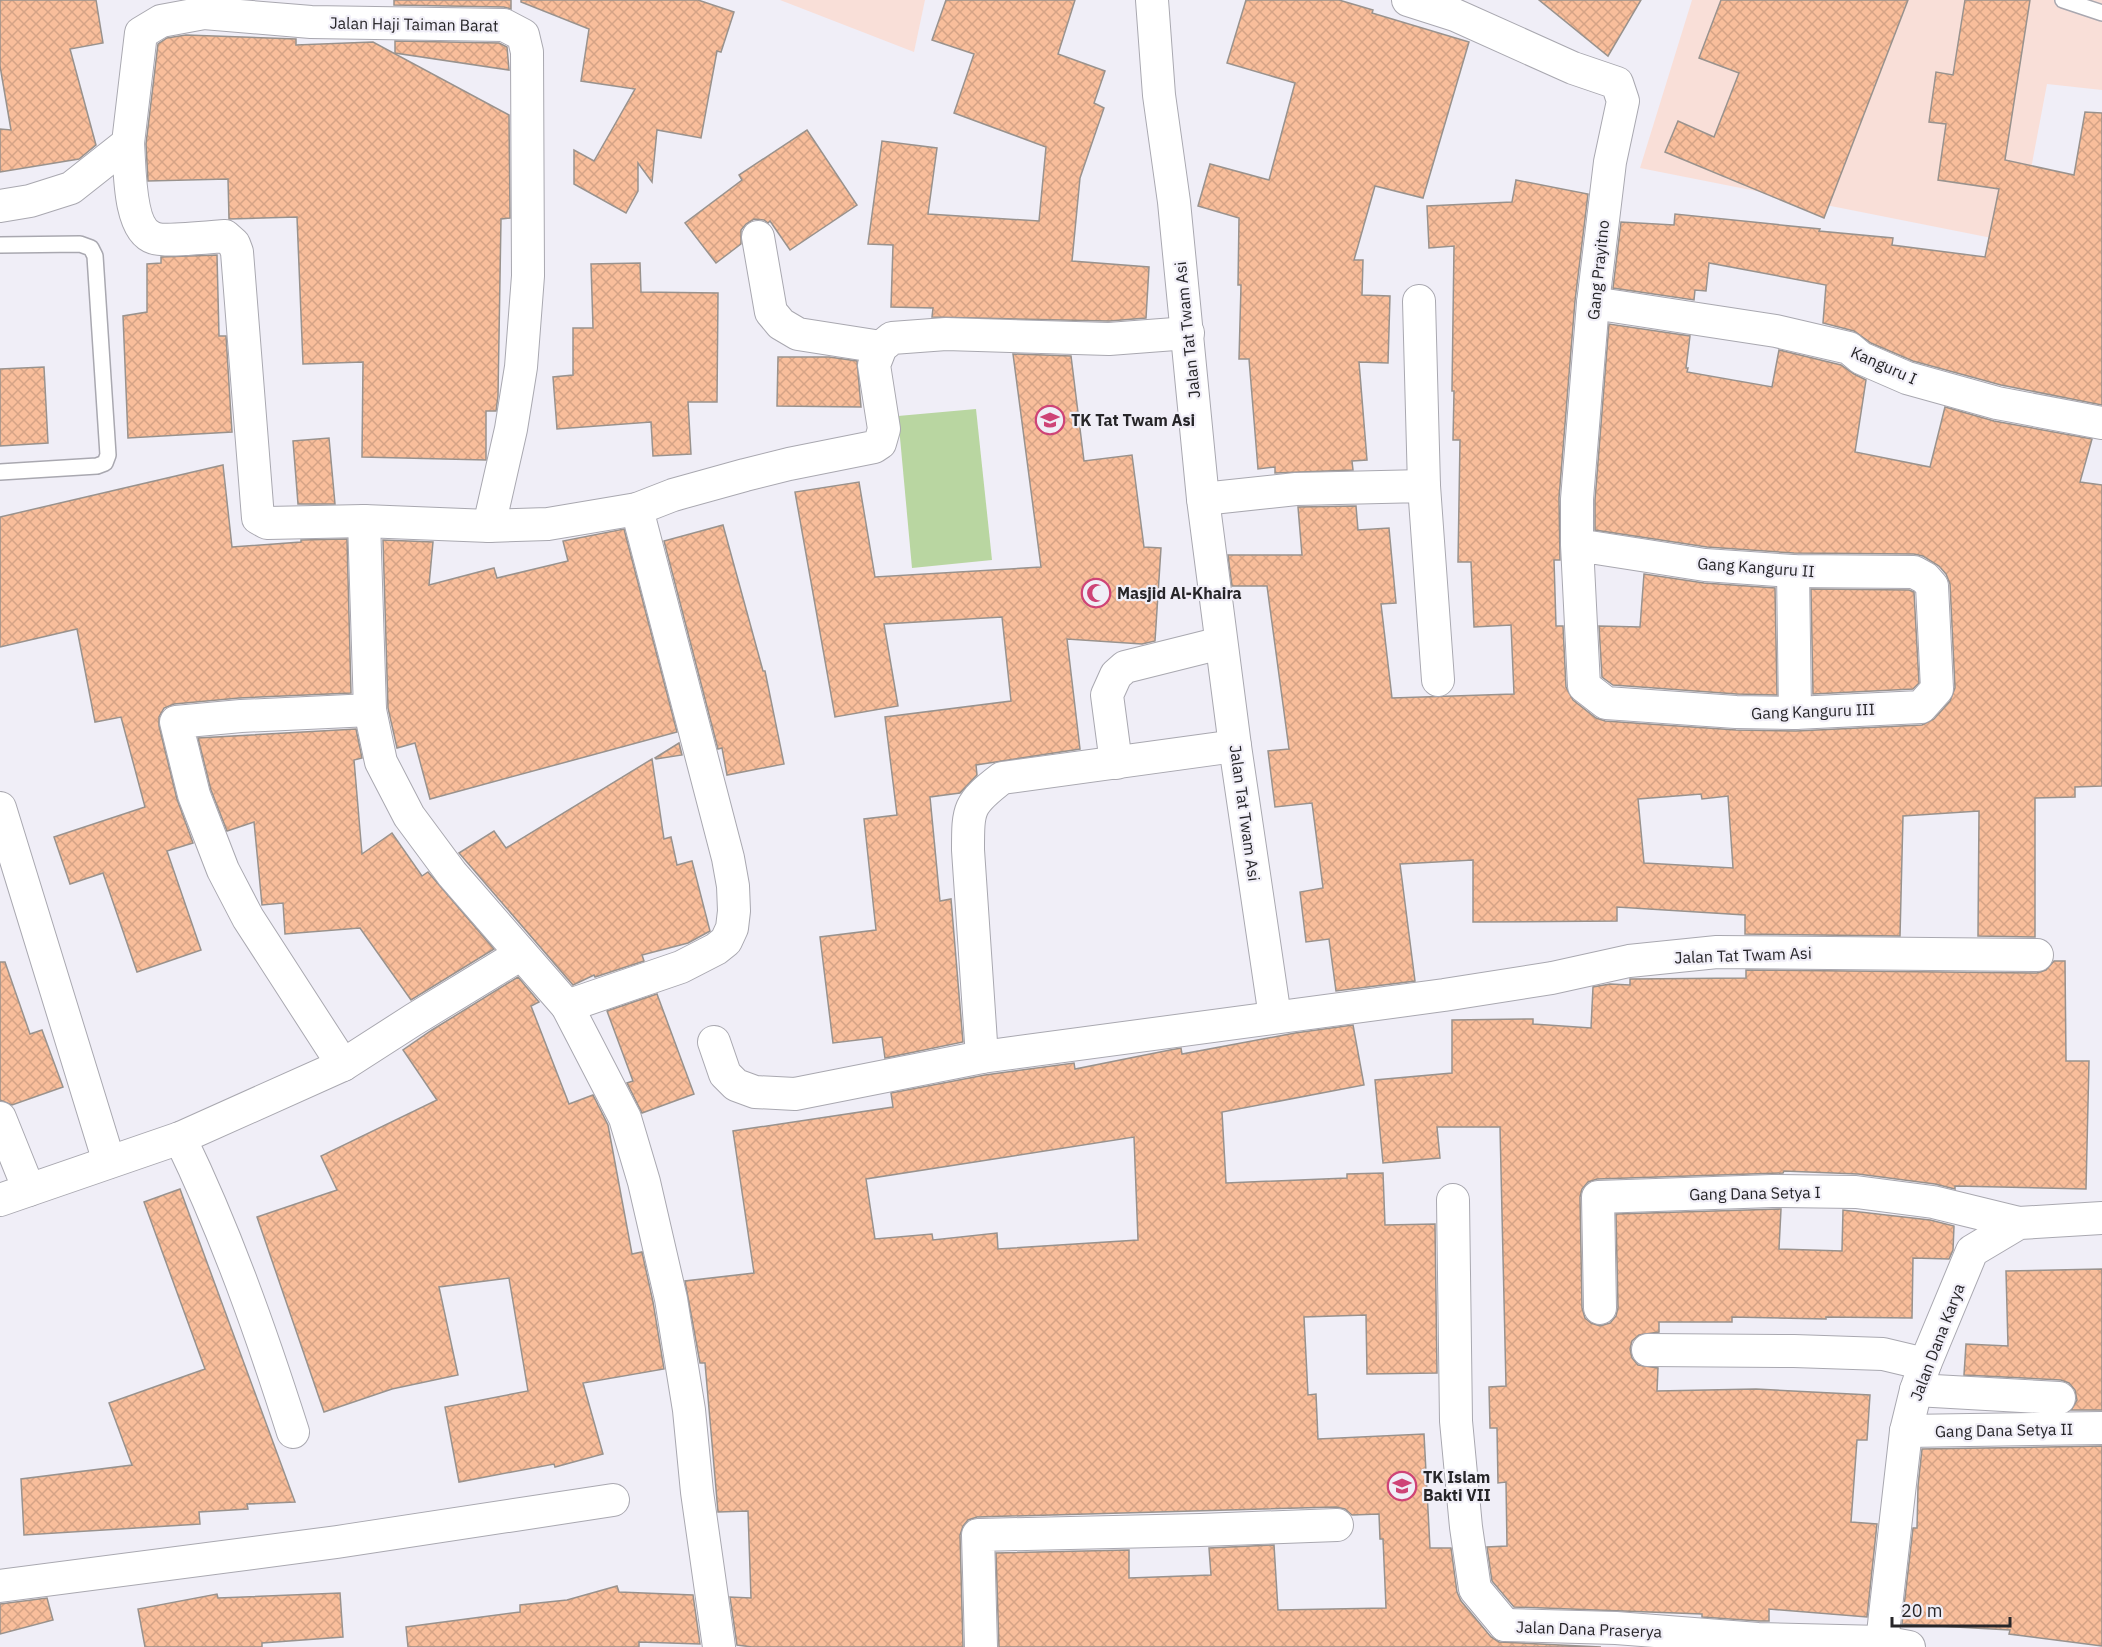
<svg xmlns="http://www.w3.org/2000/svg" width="2102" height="1647" font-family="'IBM Plex Sans',sans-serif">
  <defs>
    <pattern id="building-cross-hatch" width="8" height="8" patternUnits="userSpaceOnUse" patternTransform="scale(1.5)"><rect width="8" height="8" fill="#f9be9b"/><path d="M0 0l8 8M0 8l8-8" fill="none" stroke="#d5a386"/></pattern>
  </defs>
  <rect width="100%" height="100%" fill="#f0eef7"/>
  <g fill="#f9dfd8">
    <path d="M780 0H925L914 52Z"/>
    <path d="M1692 0H2102V90L2047 84 2017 243 1640 168Z"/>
  </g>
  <path fill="#b9d6a1" d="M976 409 992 560 912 568 898 416Z"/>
  <g fill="url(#building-cross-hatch)" stroke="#99928d" stroke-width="1.5" fill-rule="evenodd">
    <path d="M0 0H96L103 43 70 49 96 145 79 159 0 172V129L11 130 0 66Z"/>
    <path d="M394 0H511V9L504 7 394 5Z"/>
    <path d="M521 0H698L734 12 721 52 717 51 701 138 657 130 652 182 638 163V191L626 213 574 184V150L594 161 635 89 581 81 589 29 521 2Z"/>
    <path d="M946 0H1075L1058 54 1105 71 1094 103 1104 108 1080 178 1072 261 1149 267 1146 318 1109 321 932 317 933 308 891 307 893 245 868 244 882 141 937 148 928 214 1039 221 1046 147 954 113 974 54 932 40Z"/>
    <path d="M1246 0H1339L1373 10 1372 13 1469 42 1423 198 1375 186 1354 260H1363L1362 295 1390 296 1388 363 1359 362 1367 460 1352 461 1353 470 1275 473V467L1258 469 1249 359H1239L1241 285H1238L1239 218 1198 206 1210 164 1269 180 1295 83 1227 63Z"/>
    <path d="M1539 0H1641L1608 56Z"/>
    <path d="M1721 0H1908L1824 218 1665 152 1678 121 1714 137 1739 73 1699 58Z"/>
    <path d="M1965 0H2030L2005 160 2074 175 2085 112 2102 113V405L2001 385 1913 361 1871 343 1854 331 1823 323 1826 285 1709 263 1706 291 1695 290 1694 300 1613 288 1621 222 1674 225 1675 214 1820 229 1819 231 1893 238 1892 245 1985 257 1999 189 1938 180 1946 124 1929 122 1936 72 1953 75Z"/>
    <path d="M186 35 296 39V45L373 42 509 115 510 218 501 219 498 396 496 411H486V460L362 457 363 362 303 364 297 217 229 219 228 179 148 181 146 144 158 44 167 38Z"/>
    <path d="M395 41 499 43 507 47 509 70 395 53Z"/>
    <path d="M807 130 857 205 790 250 770 221 768 223 764 220 754 219 746 224 741 230V244L716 263 685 223 742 180 739 175Z"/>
    <path d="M1516 180 1588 194 1575 301 1559 498 1560 560H1554L1556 626H1563L1566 687 1573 700 1596 718 1605 721 1736 730 1796 731 1922 725 1934 719 1950 701 1955 688 1950 584 1946 574 1939 566 1923 556 1914 554 1794 553 1707 547 1595 530V500L1609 324 1690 336 1686 368H1688L1687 372 1772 387 1779 350 1841 365 1854 374 1866 380 1855 452 1930 467 1945 407 1994 421 2092 439 2080 482 2102 485V786L2075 787V797L2035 798V937L1978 936 1979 811 1903 816 1900 936 1745 934V915L1617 907V921L1473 922V860L1400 864 1415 981 1336 991 1329 939 1306 942 1300 892 1323 888 1312 803 1275 807 1268 751 1289 749 1267 586H1232L1228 555H1302L1298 507 1356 506 1358 530 1389 528 1396 603 1381 604 1392 698 1514 694 1511 625 1474 627 1471 562H1458L1460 440H1453L1454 391H1452L1454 246 1429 248 1427 206 1512 202ZM1701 794 1702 799 1728 796 1733 868 1644 863 1638 799Z"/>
    <path d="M217 255 219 336H226L232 432 128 438 123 316 147 312V264L161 263V257Z"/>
    <path d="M640 263 641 292 718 293 717 402H688L691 454 653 456 651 422 557 429 553 377 573 375V328H593L591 264Z"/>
    <path d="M1013 354 1071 356 1084 461 1132 455 1144 547 1161 548 1155 641 1142 644 1067 639 1080 749 976 765 977 775 960 793 930 797 940 901 951 899 963 1042 885 1058 882 1037 833 1043 820 937 876 930 864 819 897 815 885 717 1011 701 1002 617 884 624 898 706 835 717 795 492 859 482 875 577 1041 567Z"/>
    <path d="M778 357H829L857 361 861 407 777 406Z"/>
    <path d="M44 367 48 443 0 446V369Z"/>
    <path d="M329 438 335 504H298L293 441Z"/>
    <path d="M223 465 232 547 301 542V540L347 539 351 693 239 698 174 704 164 708 159 717V726L177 799 193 843 167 851 201 950 137 972 103 873 70 884 54 837 145 807 121 717 95 722 77 629 0 647V517Z"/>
    <path d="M723 525 763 671H765L784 764 727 775 722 748 718 749 664 541Z"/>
    <path d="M624 529 677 732 430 799 415 743 397 748 388 708 383 540 433 542 429 585 494 568 497 578 568 561 563 541Z"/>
    <path d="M1644 574 1704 583 1775 588 1777 695 1737 694 1613 685 1602 677 1599 626 1640 627Z"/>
    <path d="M1811 589 1909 590 1914 592 1919 683 1913 689 1813 694Z"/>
    <path d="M356 729 362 758 354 760 362 854 392 833 422 876 428 872 494 949 411 1000 360 928 285 934 283 903 262 905 254 822 227 831 211 790 198 738Z"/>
    <path d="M679 743 682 755 656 759 655 758Z"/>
    <path d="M652 759 664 839 671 837 677 865 692 861 710 931 688 943 642 955 644 961 595 977 594 975 573 985 459 853 494 831 506 848Z"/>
    <path d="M2054 961H2065L2066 1061H2089L2086 1189 1955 1186V1189L1935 1184 1858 1174 1784 1171 1783 1173 1597 1179 1588 1182 1582 1189 1580 1197 1582 1308 1585 1318 1591 1323 1600 1326 1610 1323 1616 1316 1618 1308 1616 1214 1781 1209 1779 1249 1842 1251 1843 1210 1930 1220 1954 1226 1953 1250 1949 1259 1913 1258 1912 1318 1826 1317V1319L1732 1317V1322H1659V1332L1639 1335 1632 1341 1630 1349 1632 1358 1638 1365 1658 1368 1657 1391 1756 1389 1870 1395 1867 1440H1857L1851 1522 1877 1524 1867 1617 1769 1609V1621H1759L1702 1617V1614L1514 1607 1492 1581 1487 1547 1507 1546 1506 1482 1498 1483 1497 1428H1490L1489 1387 1506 1386 1500 1127H1437L1440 1158 1383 1163 1375 1080 1452 1073V1020L1533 1019V1024L1591 1028 1593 987 1610 984 1630 985V979H1632L1746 978V970L2037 973 2046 970Z"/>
    <path d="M0 962H5L30 1034 42 1030 63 1087 12 1105 0 1100Z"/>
    <path d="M518 977 539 1002 531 1006 569 1104 593 1095 608 1125 632 1254 642 1252 653 1302 664 1369 583 1383 603 1454 555 1467 554 1464 459 1482 445 1407 528 1391 509 1278 439 1287 458 1375 392 1389 324 1412 257 1217 337 1190 321 1156 437 1100 403 1050 432 1030Z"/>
    <path d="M657 994 694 1094 642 1113 627 1083 633 1081 607 1011Z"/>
    <path d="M1353 1025 1364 1085 1222 1112 1226 1183 1347 1178V1174L1383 1173 1385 1225 1435 1224 1437 1373 1367 1374 1366 1315 1304 1317 1308 1395 1316 1394 1318 1439 1424 1434 1430 1548H1451L1457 1592 1461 1601 1491 1637 1499 1642 1601 1647H999L996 1553 1129 1550V1578L1211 1575 1209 1548 1274 1545 1278 1610 1386 1608 1383 1539H1380L1379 1514 1352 1515 1345 1509 1336 1507 977 1517 968 1520 963 1526 960 1535 963 1647H752L737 1645 730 1597 751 1598 748 1511 718 1512 705 1363H700L685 1281 754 1273 733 1131 893 1107 891 1093 985 1075 1074 1063 1075 1069 1170 1050 1181 1048 1182 1054 1295 1033ZM1134 1137 1138 1240 998 1249 997 1233 933 1240 932 1234 875 1239 866 1179Z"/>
    <path d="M180 1189 295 1502 247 1504 248 1509 199 1512 200 1524 24 1535 21 1479 132 1465 109 1403 205 1369 144 1202Z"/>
    <path d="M2102 1269V1410H2071L2077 1400 2075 1390 2069 1383 2061 1380 1964 1375 1966 1344 2008 1346 2006 1271Z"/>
    <path d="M2102 1446V1646L2009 1634 2010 1630 1902 1624 1913 1528H1917L1918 1486 1922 1449Z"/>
    <path d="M617 1586 619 1592 693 1595 700 1644 639 1642V1647H408L406 1627 520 1612V1605L567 1600Z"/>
    <path d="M340 1593 343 1637 262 1643V1647H145L138 1609 217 1594 218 1598Z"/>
    <path d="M47 1598 53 1620 0 1634V1604Z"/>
  </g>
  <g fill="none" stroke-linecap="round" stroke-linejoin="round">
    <g stroke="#a9a8b0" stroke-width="18">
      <g id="service">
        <path d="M2063 0 2102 13"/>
        <path d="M0 245 80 244 91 248 95 256 108 455 105 463 97 466 0 472"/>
      </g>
    </g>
    <g stroke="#a9a8b0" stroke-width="34">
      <g id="minor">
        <path d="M1152 0 1159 95 1174 202 1203 499 1235 746 1275 1017"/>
        <path d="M1408 0 1455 15 1573 68 1617 83 1623 101 1610 162 1593 303 1577 499V545L1584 686 1606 703 1736 712 1795 713 1921 707 1937 689 1932 586 1925 578 1914 572 1793 571 1705 565 1577 545"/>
        <path d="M128 143C130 167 128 230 154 238 164 242 211 237 225 236L234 244 237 252 258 518 267 523 364 521"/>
        <path d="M0 206 30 201 71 188 128 143 141 33 161 21 204 13 311 22 504 25 523 35 527 52 528 276 521 367 511 429 489 526"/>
        <path d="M758 237 771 312 781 324 798 334 881 347"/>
        <path d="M1419 301 1424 486"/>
        <path d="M1593 303 1776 331 1849 348 1861 358 1907 378 1997 403 2102 423"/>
        <path d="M1203 499 1296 489 1424 486 1438 680"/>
        <path d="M1793 571 1795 713"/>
        <path d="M1116 763 1107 695 1116 675 1125 667 1221 643"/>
        <path d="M0 808 109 1162"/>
        <path d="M567 1006 681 967 716 949 726 941 732 928 734 911 733 886 728 858 637 509"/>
        <path d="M714 1042 725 1074 736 1085 755 1092 795 1094 982 1057 1444 995 1552 978 1629 961 1717 952 2037 955"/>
        <path d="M982 1057 968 850C968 808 968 804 1002 778L1235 746"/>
        <path d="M343 1065 248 918 223 870 194 795 176 722 241 716 370 710"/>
        <path d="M0 1118 29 1190"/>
        <path d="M180 1138C226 1233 261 1332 293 1432"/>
        <path d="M0 1200 180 1138 343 1065 413 1020 521 954"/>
        <path d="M1453 1200 1456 1421 1466 1527 1475 1589 1505 1625"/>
        <path d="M1600 1308 1598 1197 1772 1191 1856 1192 1933 1202 2019 1223"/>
        <path d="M1648 1350 1794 1351 1883 1354 1925 1364"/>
        <path d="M1916 1390 2059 1398"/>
        <path d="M1906 1431 2102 1428"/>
        <path d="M0 1586 337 1542 613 1500"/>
        <path d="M1505 1625 1616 1628 1758 1639 1882 1642 1909 1647"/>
        <path d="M1882 1642 1906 1431 1916 1390 1925 1364 1972 1251 2019 1223 2102 1218"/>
        <path d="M719 1647 697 1492 689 1410 671 1299 644 1182 625 1118 567 1006 452 874 409 816 381 762 370 710 364 521 489 526 548 524 637 509 673 495 745 475 789 464 874 447 880 443 884 429 874 365 881 347 892 338 946 334 1109 339 1188 333"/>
        <path d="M981 1647 978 1535 1200 1530 1337 1525"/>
      </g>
    </g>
    <use href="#service" stroke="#fff" stroke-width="15"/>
    <use href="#minor" stroke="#fff" stroke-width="32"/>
  </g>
  <defs>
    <g id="school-ring" transform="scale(1.5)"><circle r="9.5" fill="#f0eef7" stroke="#ce4376" stroke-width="1.5"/><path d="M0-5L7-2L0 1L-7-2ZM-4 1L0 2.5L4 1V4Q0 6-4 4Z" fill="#ce4376"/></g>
    <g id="mosque-ring" transform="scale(1.5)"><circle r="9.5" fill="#f0eef7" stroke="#ce4376" stroke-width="1.5"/><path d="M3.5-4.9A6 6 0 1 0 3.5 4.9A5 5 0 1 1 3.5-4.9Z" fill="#ce4376"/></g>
  </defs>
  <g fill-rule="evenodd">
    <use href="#school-ring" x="1050" y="420"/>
    <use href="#mosque-ring" x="1096" y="593"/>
    <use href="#school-ring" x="1402" y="1486"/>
  </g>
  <g text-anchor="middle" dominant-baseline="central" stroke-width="4.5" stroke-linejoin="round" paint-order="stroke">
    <g font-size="16" fill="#262528" stroke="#f0eef7">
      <text transform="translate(414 24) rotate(1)">Jalan Haji Taiman Barat</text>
      <text transform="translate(1598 270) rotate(-84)">Gang Prayitno</text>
      <text transform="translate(1187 330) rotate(-96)">Jalan Tat Twam Asi</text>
      <text transform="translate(1884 365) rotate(24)">Kanguru I</text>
      <text transform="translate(1756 567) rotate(4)">Gang Kanguru II</text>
      <text transform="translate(1813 711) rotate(-2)">Gang Kanguru III</text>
      <text transform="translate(1245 813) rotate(82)">Jalan Tat Twam Asi</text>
      <text transform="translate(1743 955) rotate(-2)">Jalan Tat Twam Asi</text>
      <text transform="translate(1755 1193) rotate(-1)">Gang Dana Setya I</text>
      <text transform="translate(1937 1342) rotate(-69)">Jalan Dana Karya</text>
      <text transform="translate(2004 1430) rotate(-1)">Gang Dana Setya II</text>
      <text transform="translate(1589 1629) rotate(2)">Jalan Dana Praserya</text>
    </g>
    <g font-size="16" font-weight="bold" fill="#262528" stroke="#f0eef7" text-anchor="start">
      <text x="1071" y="420">TK Tat Twam Asi</text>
      <text x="1117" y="593">Masjid Al-Khaira</text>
      <text x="1423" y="1477">TK Islam<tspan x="1423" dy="18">Bakti VII</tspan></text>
    </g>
  </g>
  <path d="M1892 1617v9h118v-9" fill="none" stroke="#262528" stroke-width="3"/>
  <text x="1901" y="1617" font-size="18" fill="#262528" stroke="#f0eef7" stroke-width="4.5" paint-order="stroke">20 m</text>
</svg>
